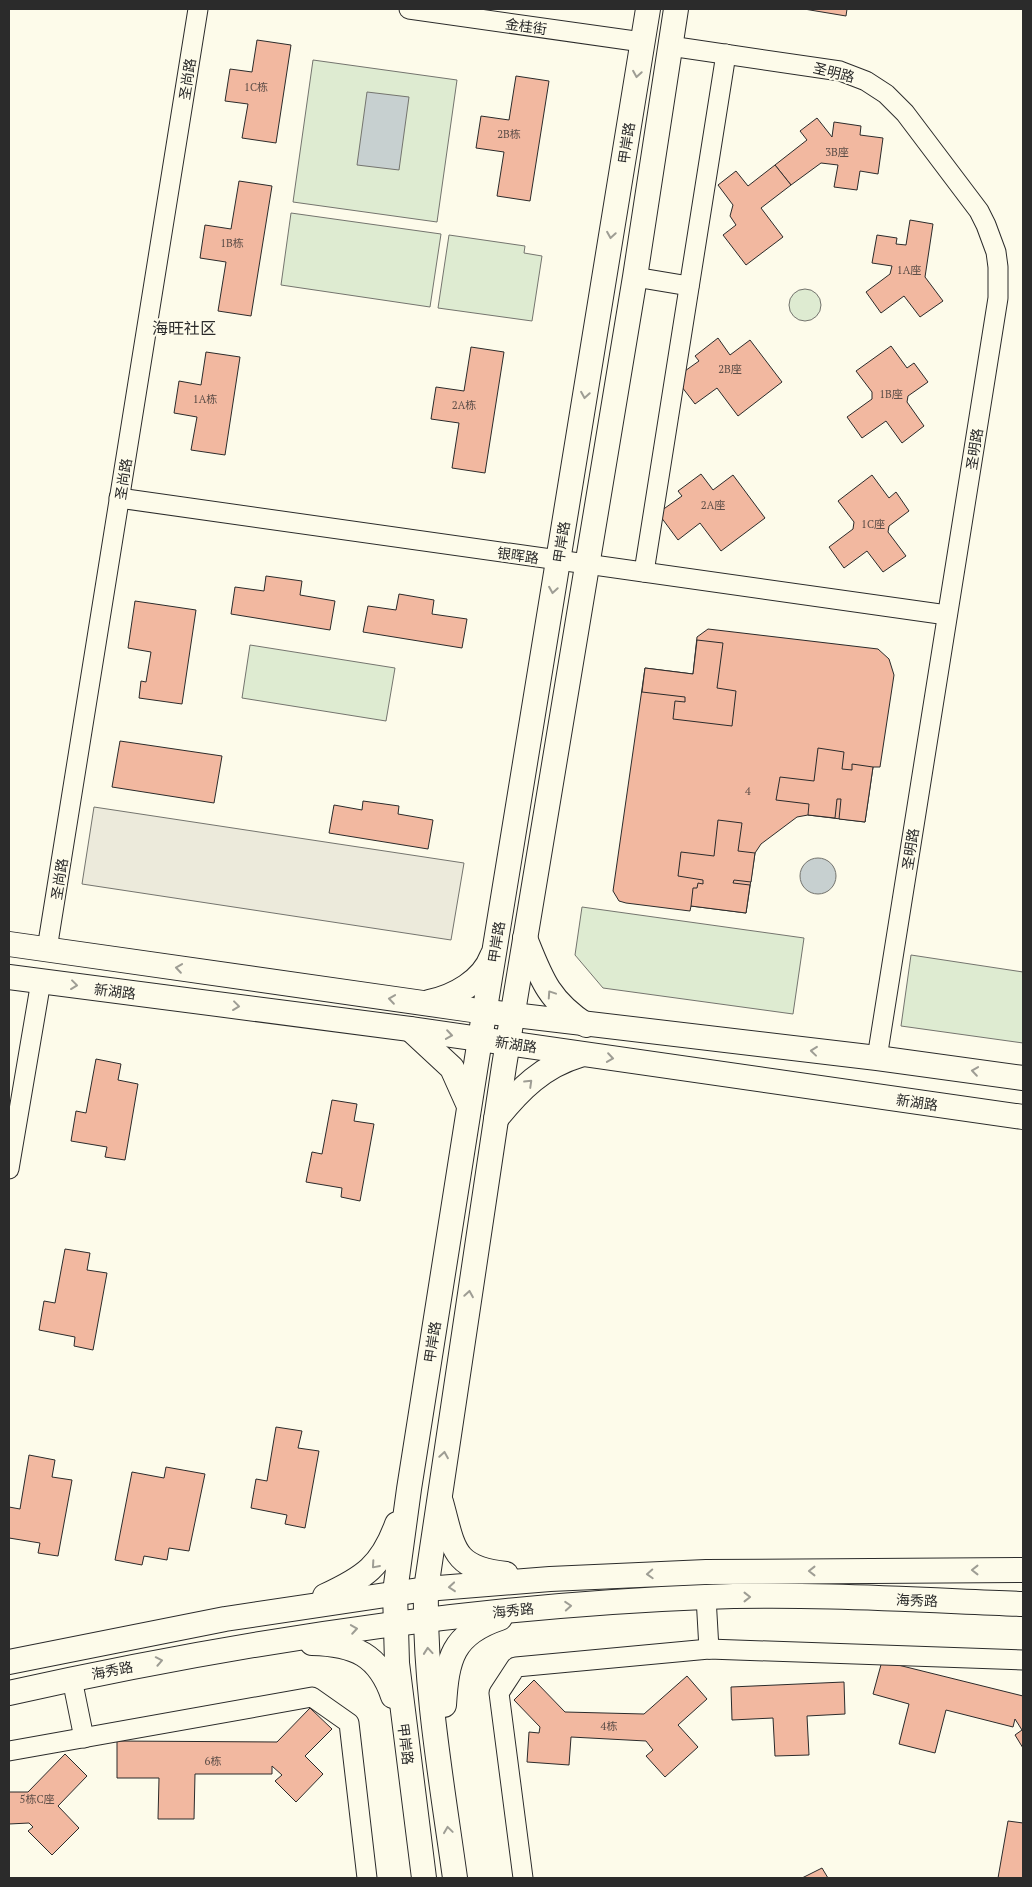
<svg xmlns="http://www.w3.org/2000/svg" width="1032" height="1887" font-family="'PT Serif','Noto Sans SC',serif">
  <rect width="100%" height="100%" fill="#fdfbea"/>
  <g fill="#deebd1" stroke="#74746e">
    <path d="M313 60 457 80 437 222 293 202Z"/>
    <path d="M291 213 441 234 430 307 281 285Z"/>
    <path d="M449 235 525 246 524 253 542 256 532 321 438 308Z"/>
    <circle cx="805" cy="305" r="16"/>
    <path d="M250 645 395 668 386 721 242 698Z"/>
    <path d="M582 907 804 938 793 1014 603 988 575 955Z"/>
    <path d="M911 955 1023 972V1043L901 1026Z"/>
  </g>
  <path fill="#eceadb" stroke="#74746e" d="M94 807 464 863 451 940 82 884Z"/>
  <g fill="#c7d0d0" stroke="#74746e">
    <path d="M367 92 409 97 399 170 357 165Z"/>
    <circle cx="818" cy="876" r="18"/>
  </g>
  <g fill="#f2b8a0" stroke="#2b2b2b">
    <path d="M804 9H847L846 16Z"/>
    <path d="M257 40 291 45 276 143 242 138 248 104 225 101 230 69 252 72Z"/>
    <path d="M516 76 549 81 530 201 497 196 504 152 476 148 481 116 509 120Z"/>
    <path d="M817 118 832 137 834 122 861 126 860 135 883 138 878 174 860 171 857 190 834 187 838 165 821 163 791 185 775 165 807 140 800 131Z"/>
    <path d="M775 165 791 185 761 208 783 237 746 265 723 235 736 225 730 216 733 205 718 185 736 171 748 186Z"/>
    <path d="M239 181 272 186 251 316 218 311 226 262 200 258 205 225 231 229Z"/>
    <path d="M910 220 933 224 925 277 943 301 920 317 904 296 881 313 866 292 890 274 892 266 872 263 877 235 897 238 896 244 906 245Z"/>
    <path d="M718 338 730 355 750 340 782 382 738 416 717 388 695 404 675 378 699 361 695 356Z"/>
    <path d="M891 346 907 368 914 363 928 382 908 396 907 402 924 426 902 443 886 421 862 438 847 417 872 399V392L856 371Z"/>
    <path d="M471 347 504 352 485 473 452 468 459 423 431 419 436 387 464 391Z"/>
    <path d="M206 352 240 357 225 455 191 450 197 417 174 413 179 381 201 385Z"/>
    <path d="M701 474 713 490 733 475 765 518 721 551 700 523 678 540 658 513 682 496 678 491Z"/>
    <path d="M872 475 889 498 896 492 909 511 889 526 888 532 906 556 883 572 867 551 844 568 829 547 853 529 854 522 838 501Z"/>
    <path d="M266 576 302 581 300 595 335 601 330 630 231 614 235 587 264 591Z"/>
    <path d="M399 594 434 600 432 614 467 619 462 648 363 632 368 606 396 610Z"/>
    <path d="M135 601 196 610 182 704 139 698 141 681 146 682 151 652 128 648Z"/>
    <path d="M708 629 878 649 889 659 894 675 880 767H873L865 822 808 815 797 817 761 844 755 853 746 913 691 906 690 911 626 903 619 901 613 891 645 668 693 674 697 637Z"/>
    <path d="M697 640 723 643 717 688 736 691 732 726 673 719 675 701 685 702V697L642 692 645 668 693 674Z"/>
    <path d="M120 741 222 756 214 803 112 787Z"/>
    <path d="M818 748 844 752 842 769 852 770V764L873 767 865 822 839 819 841 799H837L835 818 808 815 809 804 776 800 780 777 814 781Z"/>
    <path d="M363 801 399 806 398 814 433 820 428 849 329 833 334 805 362 810Z"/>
    <path d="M718 820 742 823 738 851 755 853 751 882 734 880 733 883 750 885 746 913 691 906 693 888H697L698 883 703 884V880L678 876 681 852 714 856Z"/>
    <path d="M96 1059 121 1064 118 1080 138 1084 125 1160 105 1157 107 1147 71 1141 76 1111 86 1113Z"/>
    <path d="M332 1100 357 1104 354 1121 374 1124 360 1201 341 1197 342 1188 306 1182 312 1152 322 1154Z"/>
    <path d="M65 1249 90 1253 87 1270 107 1273 93 1350 74 1346 75 1337 39 1330 44 1301 55 1303Z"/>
    <path d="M276 1427 302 1431 298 1448 319 1451 305 1528 285 1524 287 1515 251 1508 256 1479 267 1481Z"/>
    <path d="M29 1455 55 1460 52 1477 72 1480 58 1556 38 1553 40 1543 9 1538V1507L20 1509Z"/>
    <path d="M166 1467 205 1474 189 1551 169 1548 167 1560 144 1556 142 1565 115 1560 132 1472 164 1478Z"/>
    <path d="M882 1661 1023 1696V1748L1015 1735 1022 1730 1015 1719 1013 1727 946 1710 935 1753 899 1744 909 1704 873 1694Z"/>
    <path d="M687 1676 707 1699 678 1725 698 1747 665 1777 646 1756 653 1750 646 1741 571 1737 569 1765 527 1762 529 1732 539 1733 540 1727 514 1700 534 1680 565 1712 644 1714Z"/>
    <path d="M844 1682 845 1714 807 1716 809 1755 775 1756 773 1718 732 1720 731 1687Z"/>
    <path d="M310 1708 332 1729 305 1756 323 1774 296 1802 275 1781 282 1775 272 1766V1774H195L194 1819H158L159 1778H117V1741L277 1742Z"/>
    <path d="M65 1754 87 1776 58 1806 79 1828 52 1855 28 1831 33 1827 29 1823 9 1824V1792H28Z"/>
    <path d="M1008 1821 1023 1823V1878H998Z"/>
    <path d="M822 1868 828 1878H802Z"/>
  </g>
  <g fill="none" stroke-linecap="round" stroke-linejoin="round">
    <g stroke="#2b2b2b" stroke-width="21">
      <g id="minor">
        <path d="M409 9 642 42"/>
        <path d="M670 46 840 71 866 81 886 94 905 113 979 211 986 225 996 252 998 267V298L877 1058"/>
        <path d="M635 277 689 286"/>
        <path d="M119 498 947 615"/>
        <path d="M644 572 726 54"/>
        <path d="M47 949 198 9"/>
        <path d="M9 1169 41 981"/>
        <path d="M706 1597 709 1649"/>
        <path d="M72 1679 84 1738"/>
        <path d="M9 1751 312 1697 349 1723 367 1878"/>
        <path d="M523 1878 499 1693 516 1667 709 1649 1023 1660"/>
      </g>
    </g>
    <g stroke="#2b2b2b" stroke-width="26">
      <g id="major">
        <path d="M525 938C541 978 548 1000 586 1025"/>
        <path d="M9 944 472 1010 877 1058 1023 1078"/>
        <path d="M9 977 410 1029 1023 1117"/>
        <path d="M429 1002C454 997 483 981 492 956"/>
        <path d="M410 1029 452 1068 469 1106"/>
        <path d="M496 1119C520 1089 543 1066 580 1055"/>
        <path d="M441 1502C454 1549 452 1568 506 1574"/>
        <path d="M325 1596C364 1578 382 1566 397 1524"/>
        <path d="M312 1643C355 1644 379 1655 393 1696"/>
        <path d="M9 1662 225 1619 426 1589 550 1579 706 1572 1023 1570"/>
        <path d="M9 1693C238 1642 470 1606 705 1597 811 1593 918 1600 1023 1604"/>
        <path d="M444 1705C447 1659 452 1634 500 1618"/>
        <path d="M424 1878 397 1663 395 1592 409 1489 480 1039 648 9"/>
        <path d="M455 1878C442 1784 424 1684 426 1589L504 1066 635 277 676 9"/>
      </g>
    </g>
    <use href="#minor" stroke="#fdfbea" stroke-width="19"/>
    <use href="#major" stroke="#fdfbea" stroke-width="24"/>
  </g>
  <defs><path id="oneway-chevron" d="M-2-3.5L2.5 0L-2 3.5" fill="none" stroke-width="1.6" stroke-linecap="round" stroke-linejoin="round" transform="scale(1.25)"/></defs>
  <g stroke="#9e9d94">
    <use href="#oneway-chevron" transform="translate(637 74) rotate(99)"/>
    <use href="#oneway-chevron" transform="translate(611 235) rotate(99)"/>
    <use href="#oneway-chevron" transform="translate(585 395) rotate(99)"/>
    <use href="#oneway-chevron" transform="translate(553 590) rotate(99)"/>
    <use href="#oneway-chevron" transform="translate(179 968) rotate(-172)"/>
    <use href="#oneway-chevron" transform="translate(74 985) rotate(7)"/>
    <use href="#oneway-chevron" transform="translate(551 994) rotate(-124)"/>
    <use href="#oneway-chevron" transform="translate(392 999) rotate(-172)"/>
    <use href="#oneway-chevron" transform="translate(236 1006) rotate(7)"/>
    <use href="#oneway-chevron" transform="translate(449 1035) rotate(8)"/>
    <use href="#oneway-chevron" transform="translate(814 1051) rotate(-174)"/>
    <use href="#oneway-chevron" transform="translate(610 1058) rotate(8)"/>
    <use href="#oneway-chevron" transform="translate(975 1071) rotate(-172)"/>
    <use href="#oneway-chevron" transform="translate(529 1083) rotate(-44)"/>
    <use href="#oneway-chevron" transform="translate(469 1294) rotate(-81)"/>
    <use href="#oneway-chevron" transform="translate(444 1455) rotate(-81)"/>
    <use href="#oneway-chevron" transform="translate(375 1565) rotate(131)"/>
    <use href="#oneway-chevron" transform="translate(975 1570) rotate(180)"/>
    <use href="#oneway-chevron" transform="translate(812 1571) rotate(180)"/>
    <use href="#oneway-chevron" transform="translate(650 1574) rotate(177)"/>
    <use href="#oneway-chevron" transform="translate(452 1587) rotate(175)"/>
    <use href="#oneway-chevron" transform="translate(747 1597)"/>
    <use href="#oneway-chevron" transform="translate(568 1606) rotate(-4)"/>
    <use href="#oneway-chevron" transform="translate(354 1629) rotate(-9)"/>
    <use href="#oneway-chevron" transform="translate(428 1651) rotate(-95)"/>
    <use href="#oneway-chevron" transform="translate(159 1661) rotate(-11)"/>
    <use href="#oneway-chevron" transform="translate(448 1830) rotate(-98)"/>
  </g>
  <g text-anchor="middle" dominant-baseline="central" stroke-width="4" stroke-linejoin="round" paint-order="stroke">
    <g font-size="11" fill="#5d4e48">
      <text x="256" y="87">1C栋</text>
      <text x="509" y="134">2B栋</text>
      <text x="837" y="152">3B座</text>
      <text x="232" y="243">1B栋</text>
      <text x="909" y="270">1A座</text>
      <text x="730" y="369">2B座</text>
      <text x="891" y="394">1B座</text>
      <text x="205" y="399">1A栋</text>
      <text x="464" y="405">2A栋</text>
      <text x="713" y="505">2A座</text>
      <text x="873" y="524">1C座</text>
      <text x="748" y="791">4</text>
      <text x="609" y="1726">4栋</text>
      <text x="213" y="1761">6栋</text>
      <text x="37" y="1799">5栋C座</text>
    </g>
    <g font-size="14" fill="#2b2b2b" stroke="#fdfbea">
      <text transform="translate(526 26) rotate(8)">金桂街</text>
      <text transform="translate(834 72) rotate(14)">圣明路</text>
      <text transform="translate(187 79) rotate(-81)">圣尚路</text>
      <text transform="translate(626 143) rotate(-81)">甲岸路</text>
      <text transform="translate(974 449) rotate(-81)">圣明路</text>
      <text transform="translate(123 479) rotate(-81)">圣尚路</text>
      <text transform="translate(561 542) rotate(-81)">甲岸路</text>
      <text transform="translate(518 555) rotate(8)">银晖路</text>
      <text transform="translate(910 849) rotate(-81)">圣明路</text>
      <text transform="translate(59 879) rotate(-81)">圣尚路</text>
      <text transform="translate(496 942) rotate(-81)">甲岸路</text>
      <text transform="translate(115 991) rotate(7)">新湖路</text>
      <text transform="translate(516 1044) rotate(8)">新湖路</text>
      <text transform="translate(917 1102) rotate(8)">新湖路</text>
      <text transform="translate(432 1342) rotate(-81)">甲岸路</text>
      <text transform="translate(917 1600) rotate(2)">海秀路</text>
      <text transform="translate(513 1610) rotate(-6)">海秀路</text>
      <text transform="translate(112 1670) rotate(-11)">海秀路</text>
      <text transform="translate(406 1744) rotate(83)">甲岸路</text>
    </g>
    <g font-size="16" fill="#2b2b2b" stroke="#fdfbea">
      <text x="184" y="328">海旺社区</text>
    </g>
  </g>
  <rect width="1032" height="1887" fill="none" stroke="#2b2b2b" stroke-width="20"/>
</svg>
